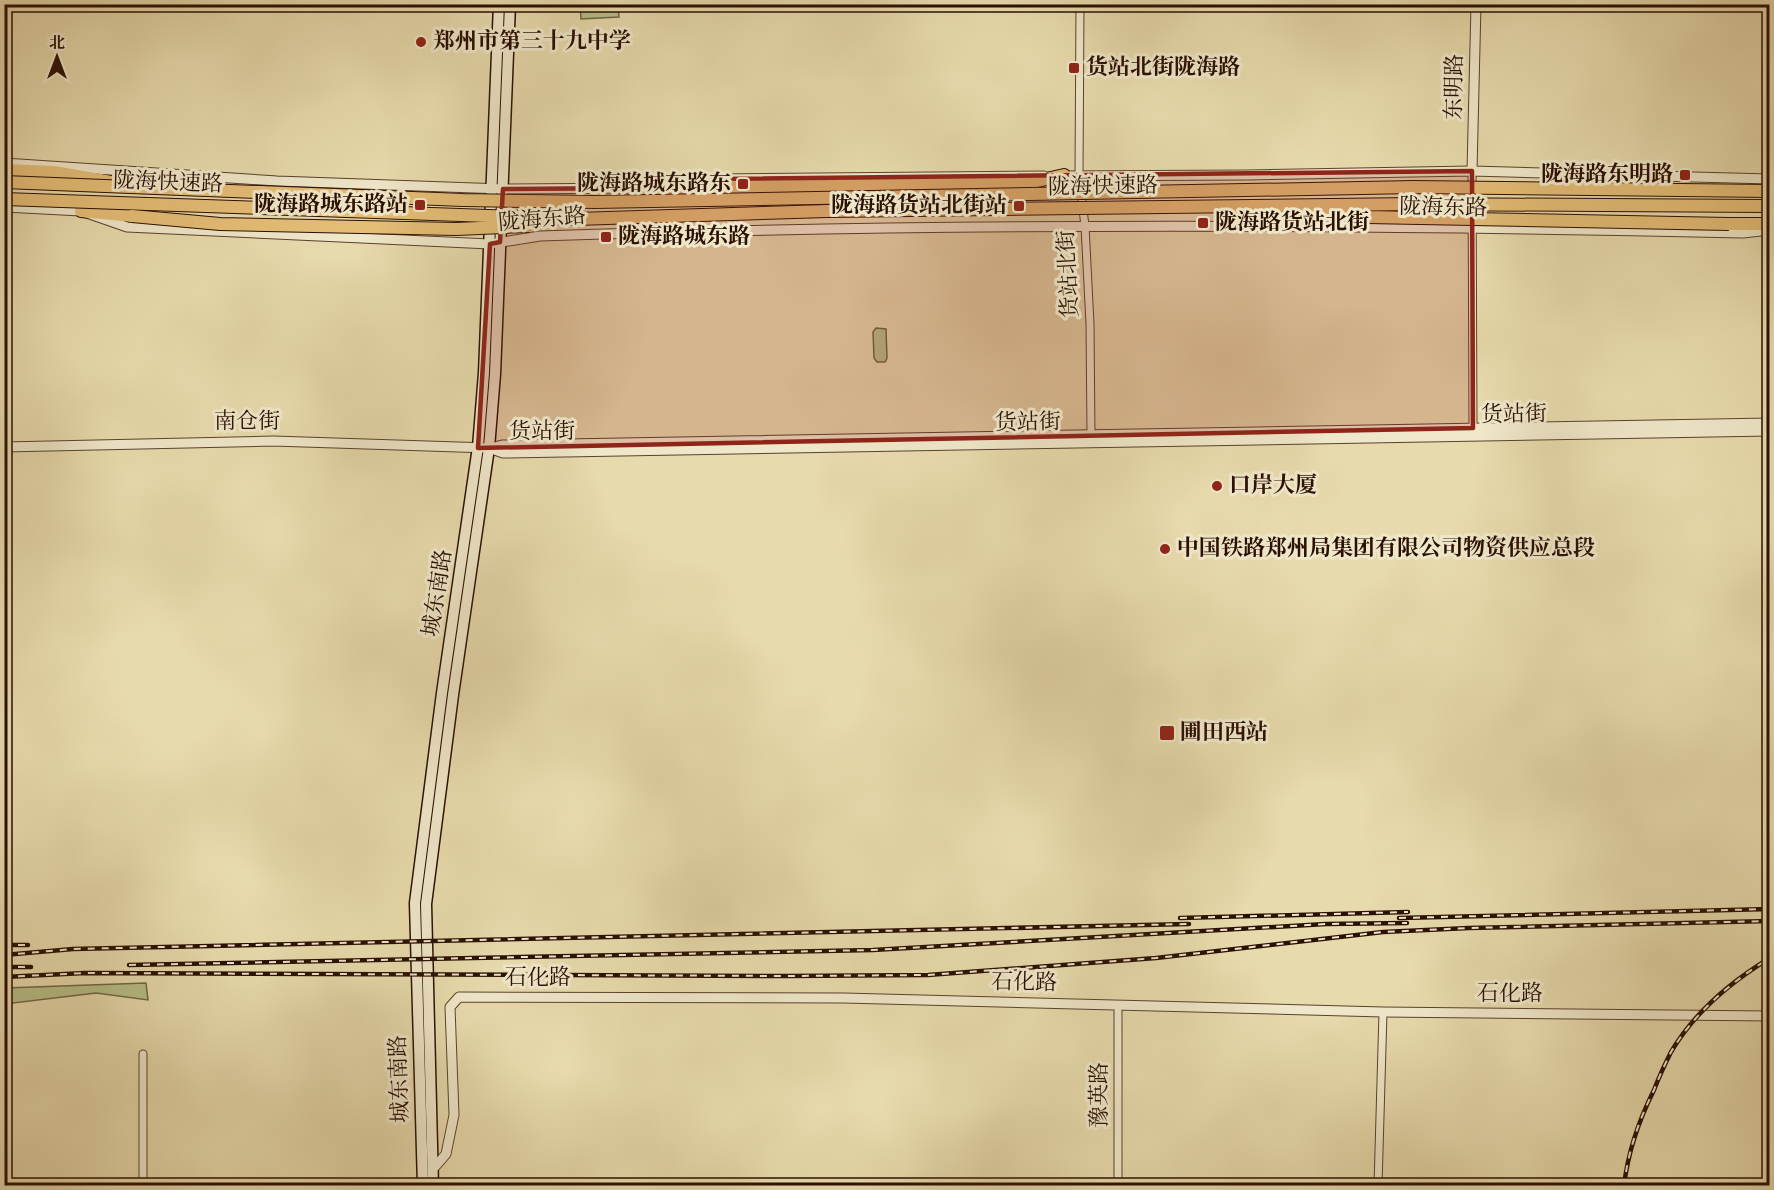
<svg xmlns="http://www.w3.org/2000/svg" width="1774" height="1190" font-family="'IM FELL English','Noto Serif SC',serif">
  <rect width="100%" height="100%" fill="#e7daac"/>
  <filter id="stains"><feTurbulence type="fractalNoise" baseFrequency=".00333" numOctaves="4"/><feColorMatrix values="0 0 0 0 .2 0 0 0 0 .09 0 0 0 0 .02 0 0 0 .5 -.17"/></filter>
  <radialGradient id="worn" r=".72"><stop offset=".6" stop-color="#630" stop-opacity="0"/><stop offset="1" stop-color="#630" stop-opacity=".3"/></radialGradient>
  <g fill="#b7bf88" stroke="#706746" stroke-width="1.5">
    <path d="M580 5H587C594 13 604 13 611 5H618L619 17 581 19Z"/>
    <path d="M876 328 886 329 887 358 885 362H877L874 358 873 332Z"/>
    <path d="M146 983 148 1000 96 993 5 1004V988Z"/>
  </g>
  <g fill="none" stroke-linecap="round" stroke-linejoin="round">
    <g stroke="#59422d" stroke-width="9">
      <g id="minor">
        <path d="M1080 4 1079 176 1085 226 1090 324 1091 434"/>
        <path d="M1472 171 1473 428"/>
        <path d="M1118 1005V1186"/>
        <path d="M143 1054V1186"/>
        <path d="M1378 1186 1383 1012"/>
      </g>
    </g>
    <g stroke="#59422d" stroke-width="11">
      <g id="tertiary">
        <path d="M4 163 277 181 503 189 640 188 717 179 1044 176"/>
        <path d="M1472 171 1476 4"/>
        <path d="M1058 176 1248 175 1472 171 1770 179"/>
        <path d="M4 207 81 211 127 227 490 244 540 236C941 223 1342 224 1743 233L1770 230"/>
        <path d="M4 447 273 441 489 448 503 453 1770 431"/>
        <path d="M491 448 502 445 1770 423"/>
        <path d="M433 1169 446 1154 454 1115 450 1007 459 997 844 998 1383 1012 1770 1016"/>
      </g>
    </g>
    <g stroke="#2a0f03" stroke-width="13">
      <g id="secondary">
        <path d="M423 1186 415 903 442 693 478 447 484 373 499 4"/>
        <path d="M433 1186 426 904 453 695 489 448 495 374 510 4"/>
      </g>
    </g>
    <g stroke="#2a0f03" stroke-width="14">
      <g id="trunk">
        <path d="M4 170 54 172 111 182"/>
        <path d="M632 200 652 193 713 188 1033 182 1064 175"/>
        <path d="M81 211 132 216"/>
        <path d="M1729 224H1770"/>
      </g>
    </g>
    <use href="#minor" stroke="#efe7c9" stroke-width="7"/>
    <use href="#tertiary" stroke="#efe7c9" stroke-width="9"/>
    <use href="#secondary" stroke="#efe7c9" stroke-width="10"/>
    <use href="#trunk" stroke="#e4bd76" stroke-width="12"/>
    <g stroke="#2a0f03" stroke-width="4.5">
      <g id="rail">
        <path d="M1180 918 1408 912"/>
        <path d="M1399 918 1770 909"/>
        <path d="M4 945H28"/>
        <path d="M4 955 73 949 1189 924"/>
        <path d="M129 965 873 950 1326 924 1407 923"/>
        <path d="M4 967H31"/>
        <path d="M4 977 85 973 787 976 928 975 1156 958 1383 932 1469 928 1770 921"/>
        <path d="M1624 1186C1628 1151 1639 1120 1654 1090 1659 1077 1665 1064 1671 1052 1694 1013 1732 981 1770 958"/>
      </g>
    </g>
    <use href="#rail" stroke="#efe7c9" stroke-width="2" stroke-dasharray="7" stroke-linecap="butt"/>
    <g stroke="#2a0f03" stroke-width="14" stroke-linecap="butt">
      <g id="trunk-bridge">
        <path d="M4 182 463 200 595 202 1414 187 1770 191"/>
        <path d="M4 199 576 219 827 211 1413 204 1770 206"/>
        <path d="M1315 212 1367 217 1729 224"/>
        <path d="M132 216 220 224 456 229 529 226"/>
      </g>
    </g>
    <use href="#trunk-bridge" stroke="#e4bd76" stroke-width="12"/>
  </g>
  <path fill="#8f2418" fill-opacity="0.2" stroke="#8f2418" stroke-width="4.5" stroke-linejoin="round" d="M1472 171 1473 428 478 448 490 244 500 242 503 189 640 188 717 179Z"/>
  <g fill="#8f2418" stroke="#efe7c9" stroke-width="2">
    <circle cx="421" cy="42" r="6"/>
    <rect x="1068" y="62" width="12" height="12" rx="3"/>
    <rect x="1679" y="169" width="12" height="12" rx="3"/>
    <rect x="737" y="178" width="12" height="12" rx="3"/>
    <rect x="414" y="199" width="12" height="12" rx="3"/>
    <rect x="1013" y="200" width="12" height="12" rx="3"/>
    <rect x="1197" y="217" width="12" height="12" rx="3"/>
    <rect x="600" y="231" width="12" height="12" rx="3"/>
    <circle cx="1217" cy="486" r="6"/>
    <circle cx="1165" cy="549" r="6"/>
    <rect x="1159" y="725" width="16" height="16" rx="3"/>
  </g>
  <g text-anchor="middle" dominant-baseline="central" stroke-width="6" stroke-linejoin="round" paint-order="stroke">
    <g font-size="22" font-weight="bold" fill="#2a0f03" stroke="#efe7c9" text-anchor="start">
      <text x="433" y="42">郑州市第三十九中学</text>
      <text x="1086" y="68">货站北街陇海路</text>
      <text x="1673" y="175" text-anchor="end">陇海路东明路</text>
      <text x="731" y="184" text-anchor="end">陇海路城东路东</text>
      <text x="408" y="205" text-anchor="end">陇海路城东路站</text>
      <text x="1007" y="206" text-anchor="end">陇海路货站北街站</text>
      <text x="1215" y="223">陇海路货站北街</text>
      <text x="618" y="237">陇海路城东路</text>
      <text x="1229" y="486">口岸大厦</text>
      <text x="1177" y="549">中国铁路郑州局集团有限公司物资供应总段</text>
      <text x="1180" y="733">圃田西站</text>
    </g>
    <g font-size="22" fill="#2a0f03" stroke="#efe7c9">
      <text transform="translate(1455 87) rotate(-89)">东明路</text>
      <text transform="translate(168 183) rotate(2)">陇海快速路</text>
      <text transform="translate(1103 187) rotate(-1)">陇海快速路</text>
      <text transform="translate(1443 208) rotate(1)">陇海东路</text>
      <text transform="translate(542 220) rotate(-5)">陇海东路</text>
      <text transform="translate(1069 274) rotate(-93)">货站北街</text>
      <text transform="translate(1514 415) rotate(-1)">货站街</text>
      <text x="247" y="422">南仓街</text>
      <text transform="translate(1028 423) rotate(-1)">货站街</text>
      <text x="542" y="432">货站街</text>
      <text transform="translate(438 593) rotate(-81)">城东南路</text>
      <text x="538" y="978">石化路</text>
      <text transform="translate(1024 983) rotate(1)">石化路</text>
      <text x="1510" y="994">石化路</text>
      <text transform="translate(400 1079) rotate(-92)">城东南路</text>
      <text transform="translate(1100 1095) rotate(-90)">豫英路</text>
    </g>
  </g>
  <rect width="1774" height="1190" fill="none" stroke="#e7daac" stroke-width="24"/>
  <rect x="6" y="6" width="1762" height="1178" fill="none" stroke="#2a0f03" stroke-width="3"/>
  <rect x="12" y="12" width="1750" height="1166" fill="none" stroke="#2a0f03" stroke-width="1.5"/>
  <g transform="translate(57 57)" stroke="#efe7c9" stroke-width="4.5" paint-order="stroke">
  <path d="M0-4.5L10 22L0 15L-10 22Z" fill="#2a0f03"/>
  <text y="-9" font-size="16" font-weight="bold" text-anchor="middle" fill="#2a0f03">北</text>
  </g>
  <rect width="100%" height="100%" filter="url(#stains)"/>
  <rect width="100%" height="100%" fill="url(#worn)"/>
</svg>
